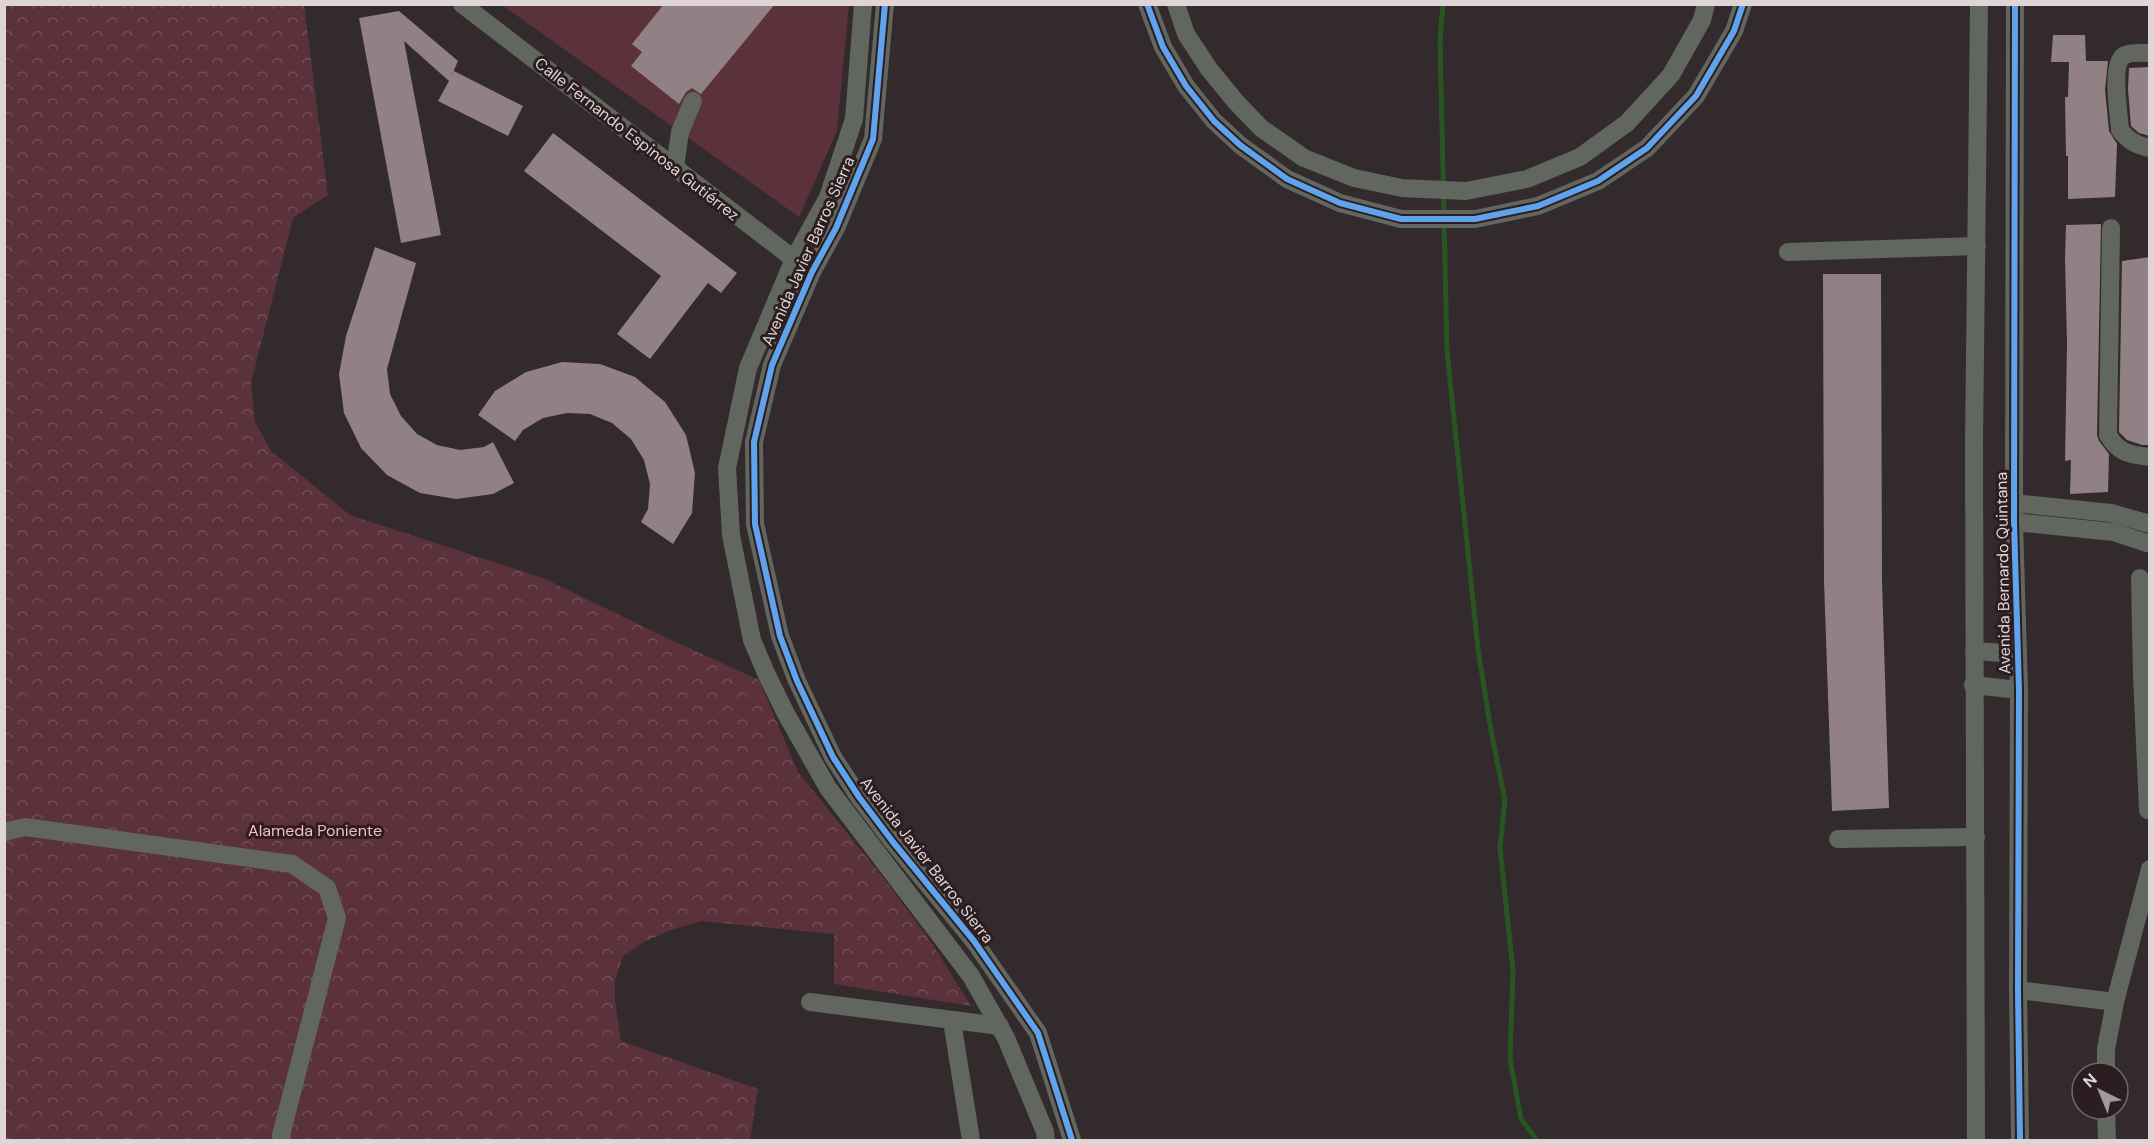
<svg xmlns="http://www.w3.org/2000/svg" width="2154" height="1145" font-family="'DM Sans',sans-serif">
  <defs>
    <pattern id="forest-crowns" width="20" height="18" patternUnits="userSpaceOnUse" patternTransform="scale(1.5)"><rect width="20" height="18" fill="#5b313c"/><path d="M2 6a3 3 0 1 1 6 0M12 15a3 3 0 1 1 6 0" fill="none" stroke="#724e57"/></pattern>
  </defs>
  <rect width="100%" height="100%" fill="#322a2c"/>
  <path fill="#5b313c" d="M502 5H849L837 131 799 217Z"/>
  <path fill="url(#forest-crowns)" d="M5 5H304L328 195 293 218 251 383 255 422 271 451 350 515 543 578 667 638 759 680 798 772 889 885 931 942 971 1006 834 984V934L701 921 668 931 644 942 623 956 615 980V1001L621 1041 758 1089 750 1140H5Z"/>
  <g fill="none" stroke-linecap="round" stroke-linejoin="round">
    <path stroke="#285621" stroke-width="5" d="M1443 4 1440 39 1447 351 1478 649 1490 725 1505 801 1500 847 1513 971 1510 1059 1521 1119 1537 1140"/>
  </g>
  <g fill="#918084">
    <path d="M664 4H775L701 94 692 88 686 92 679 104 631 66 642 52 632 44Z"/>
    <path d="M399 11 458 61 451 77 454 71 523 106 508 136 438 101 449 81 404 41 441 235 401 243 359 18Z"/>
    <path d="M2053 35H2085L2086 61H2108L2105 90 2109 131 2117 144 2115 197 2068 199V156H2066L2065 97H2068L2069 62H2051Z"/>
    <path d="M2150 67V136L2139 133 2131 126 2128 89 2129 68Z"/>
    <path d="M553 133 737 273 721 293 708 283 650 359 617 334 661 276 524 171Z"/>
    <path d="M2101 224 2097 435 2099 441 2109 454 2108 492 2070 494 2071 460 2065 461 2067 344 2065 259 2066 225Z"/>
    <path d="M375 247 416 263 387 369 390 394 401 416 417 434 437 445 460 450 484 447 493 442 514 483 493 494 456 499 420 493 387 475 361 448 344 413 339 374 346 336Z"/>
    <path d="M2150 257V445H2142L2127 440 2119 432 2122 261Z"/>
    <path d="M1823 274H1881L1882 580 1889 808 1832 811 1824 581Z"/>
    <path d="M562 362 600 364 635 377 665 402 686 435 695 473 692 513 673 544 641 522 648 509 650 484 644 460 631 439 612 423 590 414 567 413 543 418 523 430 515 441 478 415 495 391 526 372Z"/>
  </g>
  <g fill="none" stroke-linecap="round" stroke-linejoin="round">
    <g stroke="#61665e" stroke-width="18">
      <path d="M462 4 803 266"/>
      <path d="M863 4 854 119 828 197 794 259 748 368 727 468 731 535 752 640 766 673 785 712 828 788 971 976 1006 1038 1045 1132 1046 1140"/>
      <path d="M885 4 873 139 836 228 812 272 772 365 754 442 755 524 780 636 797 681 833 757 859 797 893 842 974 941 1038 1033 1072 1140"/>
      <path d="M1147 4 1163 47 1186 86 1214 121 1240 145 1287 179 1340 203 1401 219H1475L1538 206 1598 181 1647 148 1696 96 1734 31 1743 4"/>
      <path d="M1176 4 1186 34 1209 69 1236 102 1261 128 1304 158 1354 178 1402 188 1466 191 1527 179 1580 157 1627 123 1671 75 1702 20 1706 4"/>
      <path d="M2015 4 2014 522 2019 690 2018 990 2020 1140"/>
      <path d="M2150 53C2143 53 2131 52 2125 55 2110 62 2119 115 2120 130 2128 141 2137 146 2150 148"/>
      <path d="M675 167 680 132 693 101"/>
      <path d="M2111 228 2108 435C2118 453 2131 455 2150 457"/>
      <path d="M1788 252 1977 246"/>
      <path d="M2014 503 2111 513 2150 524"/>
      <path d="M2014 522 2113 532 2150 544"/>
      <path d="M2140 578 2142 675 2148 810"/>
      <path d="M1974 651 2018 654"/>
      <path d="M1973 685 2019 690"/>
      <path d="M4 832 25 827 292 864 327 888 337 918 281 1135 282 1140"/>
      <path d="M1838 839 1976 837"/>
      <path d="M2018 990 2115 1002"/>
      <path d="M810 1002 1000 1026"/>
      <path d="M952 1021 971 1140"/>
      <path d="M2106 1073V1049L2115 1002 2150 869"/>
      <path d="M2106 1109 2107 1140"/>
      <path d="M1976 1140 1974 444 1979 4"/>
    </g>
    <g stroke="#2c1d20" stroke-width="10">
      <g id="cycleway">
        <path d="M885 4 873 139 836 228 812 272 772 365 754 442 755 524 780 636 797 681 833 757 859 797 893 842 974 941 1038 1033 1072 1140"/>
        <path d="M1147 4 1163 47 1186 86 1214 121 1240 145 1287 179 1340 203 1401 219H1475L1538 206 1598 181 1647 148 1696 96 1734 31 1743 4"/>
        <path d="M2015 4 2014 522 2019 690 2018 990 2020 1140"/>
      </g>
    </g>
    <use href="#cycleway" stroke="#60a3ed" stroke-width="6"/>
  </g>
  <g text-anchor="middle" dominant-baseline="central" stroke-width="6" stroke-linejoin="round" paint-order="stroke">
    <g font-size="16" fill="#dfd5d7" stroke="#2c1d20">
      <text transform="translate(637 139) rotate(38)">Calle Fernando Espinosa Gutiérrez</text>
      <text transform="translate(808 251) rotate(-66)">Avenida Javier Barros Sierra</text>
      <text transform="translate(2003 573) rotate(-91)">Avenida Bernardo Quintana</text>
      <text transform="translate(927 860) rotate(52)">Avenida Javier Barros Sierra</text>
    </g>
    <g font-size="16" fill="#fdb9c8" stroke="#2c1d20">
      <text x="315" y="830">Alameda Poniente</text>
    </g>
  </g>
  <rect width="2154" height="1145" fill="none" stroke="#dfd5d7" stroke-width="12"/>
  <g transform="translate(2100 1091) rotate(317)"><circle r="28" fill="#2c1d20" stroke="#746769" stroke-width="1.5"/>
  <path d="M0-4.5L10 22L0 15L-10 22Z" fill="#a2999b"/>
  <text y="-9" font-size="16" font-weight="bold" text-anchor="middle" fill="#dfd5d7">N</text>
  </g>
</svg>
